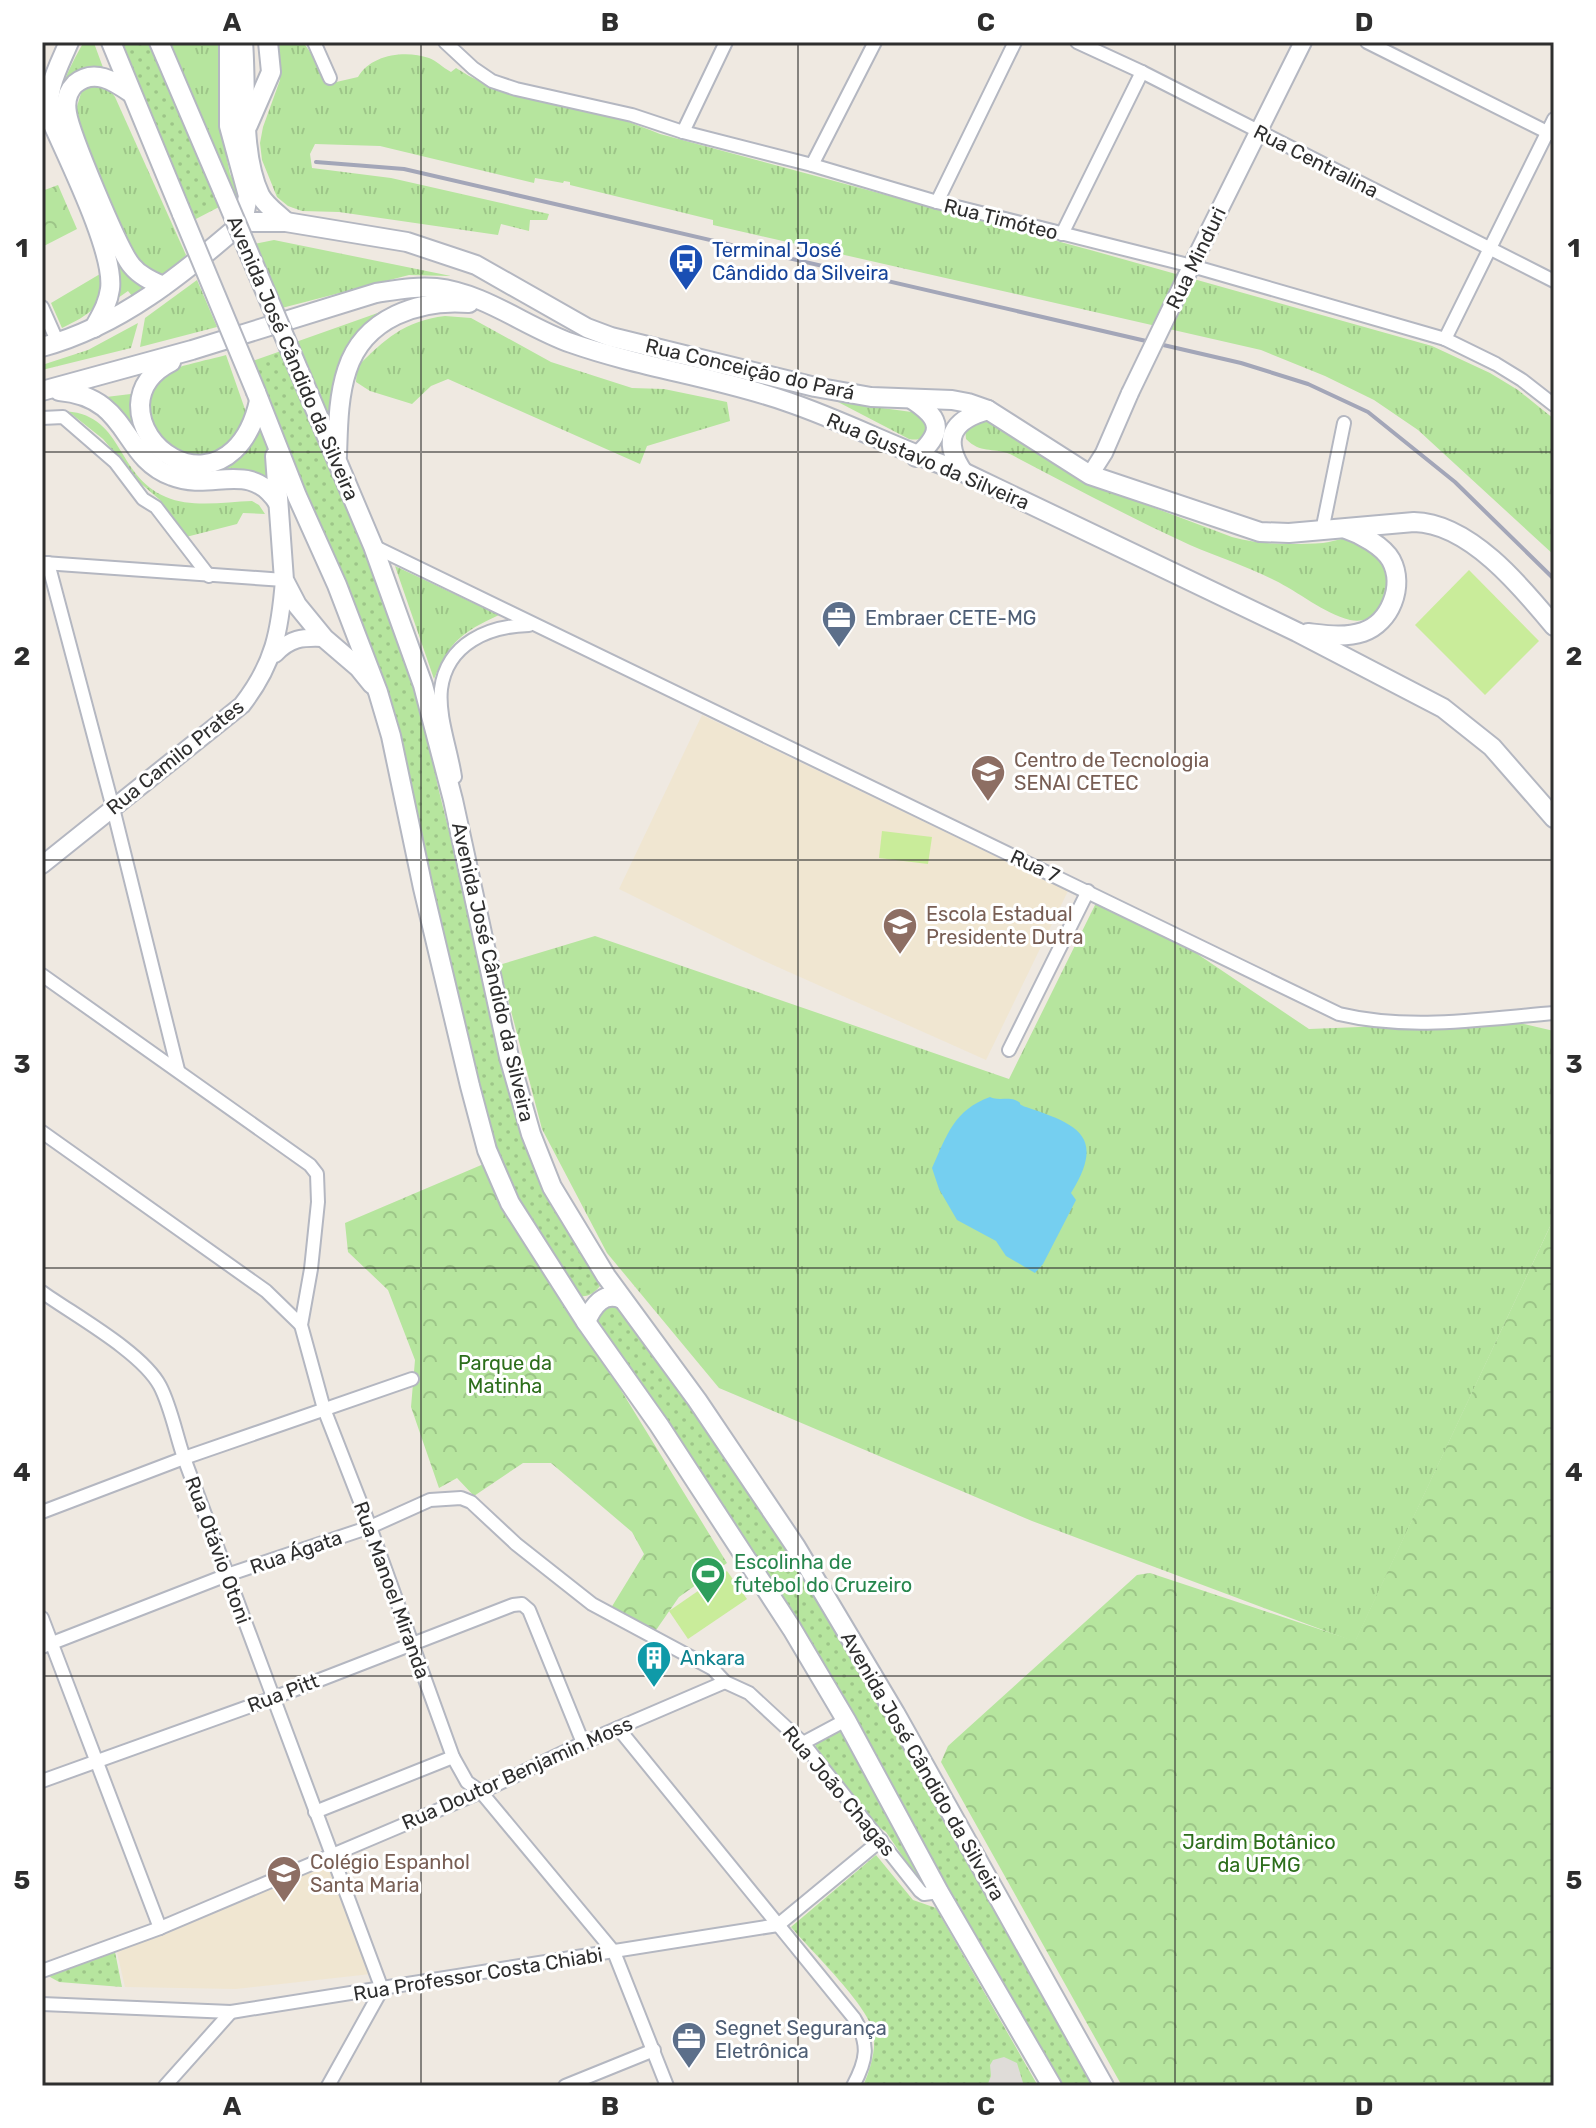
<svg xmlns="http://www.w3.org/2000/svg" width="1596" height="2128" font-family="Rubik,sans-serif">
  <defs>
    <pattern id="grass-tufts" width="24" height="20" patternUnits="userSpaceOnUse" patternTransform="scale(2)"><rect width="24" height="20" fill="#b6e59e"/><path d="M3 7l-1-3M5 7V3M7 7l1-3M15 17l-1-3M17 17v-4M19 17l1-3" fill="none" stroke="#9dc588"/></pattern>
    <pattern id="forest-crowns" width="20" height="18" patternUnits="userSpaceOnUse" patternTransform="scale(2)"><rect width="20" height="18" fill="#b6e59e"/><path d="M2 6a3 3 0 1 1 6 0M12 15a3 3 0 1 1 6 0" fill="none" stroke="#9dc588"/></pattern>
    <pattern id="park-dots" width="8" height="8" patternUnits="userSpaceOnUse" patternTransform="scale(2)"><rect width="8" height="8" fill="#b6e59e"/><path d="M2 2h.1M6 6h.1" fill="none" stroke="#9dc588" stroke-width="1.8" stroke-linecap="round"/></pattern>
  </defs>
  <rect width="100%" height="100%" fill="#efe9e1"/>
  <g fill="#f0e6d1">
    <path d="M702 715 1068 891 986 1060 760 959 619 889Z"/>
    <path d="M329 1861 371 1974 236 1989 125 1987 116 1948Z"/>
  </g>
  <g fill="url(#grass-tufts)">
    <path d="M167 42H220L221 131 230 174 239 191 241 219Z"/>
    <path d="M274 42H303L332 83 358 77C371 54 406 50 429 58 437 61 442 67 451 72L456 68C506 101 563 103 620 119 633 123 647 129 660 134L1094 251 1432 346 1490 373 1518 390 1554 419V555L1418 430 1374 400 1325 376 1261 350 713 225V220L570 185V182L564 181 563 183 535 178 534 183 380 146 315 144 310 154 312 168 391 178 549 214 547 220H530L529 231 501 224 498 235 339 212 302 211 288 206 277 197 262 160 260 143 263 127 280 80Z"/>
    <path d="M94 43 105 73C85 69 61 80 62 104 62 122 72 140 79 157 92 191 107 226 121 260L127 272 146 287 132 296 128 291 118 298 115 263 57 114C57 91 71 65 82 45Z"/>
    <path d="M97 83 109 89 115 97 186 255C166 280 155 279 131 259L74 116 82 90Z"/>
    <path d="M274 240 451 276 409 275 278 309 254 244Z"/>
    <path d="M100 274C104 308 90 314 62 328L51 303Z"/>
    <path d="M197 280 217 327 140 347 145 318Z"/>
    <path d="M403 304 371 324 329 433 293 343Z"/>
    <path d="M445 316 471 318 551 362 632 388 664 389 727 402 730 421 647 446 640 464 448 379 431 386 412 404 370 391 356 382 357 367C385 339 404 321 445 316Z"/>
    <path d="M138 323 131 348 42 370V365L88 350Z"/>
    <path d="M226 355 247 415C243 423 240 437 234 443 181 488 124 418 156 379 166 367 210 360 226 355Z"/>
    <path d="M139 393 142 438C204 468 222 496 262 422L272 455 275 490 149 459 126 417 106 397Z"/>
    <path d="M838 402 919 413 929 429C924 438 919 441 909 439Z"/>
    <path d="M61 411C125 412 114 475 166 497 191 508 225 502 252 501L259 505 265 514 243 513 237 524 186 537 160 500 139 482 103 439 69 412Z"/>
    <path d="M978 415 994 421 1075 478 1232 537C1262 545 1291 545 1323 543 1332 542 1343 537 1353 539 1384 547 1399 587 1377 612 1370 620 1360 622 1350 620 1323 613 1299 592 1274 580 1247 566 1217 557 1190 545 1129 517 1069 485 1010 454 991 447 981 454 966 439L965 428Z"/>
    <path d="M395 566 499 615C461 633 451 640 434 679Z"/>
    <path d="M1096 903 1181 943 1309 1029 1511 1021 1554 1031V1218L1355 1642 1032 1521 719 1388 607 1253 542 1129 499 965 595 936 1009 1079Z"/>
  </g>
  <g fill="url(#forest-crowns)">
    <path d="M58 185 77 229 42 247V191Z"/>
    <path d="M486 1163 586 1333 727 1563 679 1597 654 1633 611 1608 644 1554 632 1532 551 1463H523L474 1496 457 1478 439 1488 411 1407 415 1360 388 1290 348 1252 345 1223Z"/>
    <path d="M1554 1218V2086H1122L941 1762 948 1746 1137 1575 1150 1573 1355 1641Z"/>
  </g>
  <g fill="url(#park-dots)">
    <path d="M118 42H151L221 206 192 221Z"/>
    <path d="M281 351 373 564 418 689 438 787 520 1119 602 1283C595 1294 587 1298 574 1296L522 1215 492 1148 397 737 250 362Z"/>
    <path d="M619 1302 777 1532 878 1699 1095 2086H1056L991 1971 591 1315 593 1312Z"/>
    <path d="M844 1729 928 1888H924L886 1832 876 1825 815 1749 816 1744Z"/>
    <path d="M876 1855 913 1900 936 1908 1038 2086H863C870 2070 877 2049 873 2031 866 2003 811 1951 791 1927Z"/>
    <path d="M115 1952 122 1987 59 1982 43 1973Z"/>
  </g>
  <g fill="#c9ec9a">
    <path d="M1469 570 1539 641 1485 695 1415 625Z"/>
    <path d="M882 831 932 837 928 864 879 858Z"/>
    <path d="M727 1571 747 1599 688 1639 669 1611Z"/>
  </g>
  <path fill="#dfdcd8" d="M1004 2057 1017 2063 1024 2086H987L991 2076 990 2065 993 2060Z"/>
  <path fill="#75cff0" d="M990 1097C998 1101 1007 1097 1015 1100 1025 1104 1015 1103 1026 1107 1076 1124 1107 1135 1071 1193L1076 1200 1043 1264 1035 1273 1006 1256 996 1241 957 1220 939 1189 932 1168C947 1135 954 1110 990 1097Z"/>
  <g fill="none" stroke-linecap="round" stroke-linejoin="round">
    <g stroke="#b4b7c1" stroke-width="16">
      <g id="minor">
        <path d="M314 42 330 78"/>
        <path d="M445 42 473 68 492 81 516 89 632 115 683 132 812 165 937 202 1192 266 1445 339 1496 364 1522 380 1554 405"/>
        <path d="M1077 42 1142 72 1554 281"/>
        <path d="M1367 42 1551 134"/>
        <path d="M683 132 726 42"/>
        <path d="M812 165 875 42"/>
        <path d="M937 202 1015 42"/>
        <path d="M1062 234 1142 72"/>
        <path d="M42 307 58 343"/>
        <path d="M1445 339 1554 119"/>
        <path d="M42 418 63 417 115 462 143 499 156 507 209 576"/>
        <path d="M1322 531 1344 423"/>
        <path d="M373 546 1339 1014C1410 1031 1482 1019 1554 1013"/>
        <path d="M44 563 284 580"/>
        <path d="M48 563 113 808 178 1070"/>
        <path d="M455 777C451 749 438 717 441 689 447 643 489 626 529 625"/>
        <path d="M42 975 310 1165 317 1174 318 1202 311 1269 301 1325 324 1409 370 1527 453 1757 467 1782 481 1792 614 1952 667 2086"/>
        <path d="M1009 1050 1088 891"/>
        <path d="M42 1132 266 1291 301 1325"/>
        <path d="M42 1292C74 1315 142 1352 160 1386 171 1407 176 1435 184 1458L382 1989"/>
        <path d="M42 1512 184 1458 412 1379"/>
        <path d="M42 1618 160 1928"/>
        <path d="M42 1647 227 1575 370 1527 430 1500 461 1498 471 1502 516 1544 592 1604 713 1669 725 1682 749 1693 803 1743 920 1891 924 1894 939 1892"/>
        <path d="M618 1728 854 2018C870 2044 867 2060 853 2086"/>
        <path d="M803 1743 846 1720"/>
        <path d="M42 1781 273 1698 513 1605 522 1604 529 1610 583 1743"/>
        <path d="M315 1812 453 1757"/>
        <path d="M42 1971 160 1928 481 1792 583 1743 725 1682"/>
        <path d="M42 2004 231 2012 778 1925 881 1840"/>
        <path d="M165 2086 231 2012"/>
        <path d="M328 2086 382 1989"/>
        <path d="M565 2086 654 2050"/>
      </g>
    </g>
    <g stroke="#b4b7c1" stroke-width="20">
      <g id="tertiary">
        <path d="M1186 277 1303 42"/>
        <path d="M1090 475 1104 453 1130 393"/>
        <path d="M275 654C290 638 302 637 324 638"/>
        <path d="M42 865 242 705C274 664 280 631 284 580"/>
      </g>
    </g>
    <g stroke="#b4b7c1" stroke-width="22">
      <g id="secondary">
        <path d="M69 42C58 68 44 91 51 120 67 157 115 252 110 289 108 304 101 315 94 328"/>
        <path d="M111 42 182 214"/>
        <path d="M159 42 224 194"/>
        <path d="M229 42V126L248 196 243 222"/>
        <path d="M243 42C247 88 240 153 260 195 265 205 278 214 286 222"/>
        <path d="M131 93C114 81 94 68 75 84 67 92 65 102 67 113 70 133 119 252 132 266 140 276 152 281 163 286"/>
        <path d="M248 125 271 72 268 42"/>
        <path d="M42 347C120 326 183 274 243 222H286L407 242 476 265 587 328 611 337 815 387 871 397 952 400 968 403 988 410 1090 475 1260 532 1289 533 1414 522C1469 523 1521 586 1554 626"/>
        <path d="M171 362C153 371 141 384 140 405 140 451 197 485 234 450 248 437 255 419 259 401"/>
        <path d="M299 371 373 546 423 685 453 800 509 1057 531 1134 552 1187 606 1276 697 1400 796 1547 895 1713 1104 2086"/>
        <path d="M42 391 192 350 376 293C396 290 416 286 436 288 484 293 526 327 571 343 642 368 717 377 788 402 847 422 903 452 963 472L1297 632 1443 708 1492 747 1554 818"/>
        <path d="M59 391C131 397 120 457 172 476 212 492 250 459 278 503"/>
        <path d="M256 392 297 496 337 585 378 692 391 736 423 888 470 1086 487 1150 510 1203 586 1322 659 1425 792 1629 846 1720 939 1892 1052 2086"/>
        <path d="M913 400C943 420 943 433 916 457"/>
        <path d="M275 456 284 580 297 605 324 638 359 668 372 684"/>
        <path d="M337 456C338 428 338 397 347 370 364 317 420 299 469 303"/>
        <path d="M963 472C941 439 952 420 988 410"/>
        <path d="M1308 633C1326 635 1345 638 1363 632 1390 623 1405 586 1391 560 1383 546 1361 534 1346 529"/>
        <path d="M586 1322C593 1305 604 1291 622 1299"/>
      </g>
    </g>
    <use href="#minor" stroke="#fff" stroke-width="12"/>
    <use href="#tertiary" stroke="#fff" stroke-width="16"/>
    <use href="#secondary" stroke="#fff" stroke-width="18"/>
    <path stroke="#a3a6b8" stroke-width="4" d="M316 162 404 169 1241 363 1308 384 1368 412 1455 482 1554 579"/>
    <g stroke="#b4b7c1" stroke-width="20" stroke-linecap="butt">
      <path id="tertiary-bridge" d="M1130 393 1186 277"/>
    </g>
    <g stroke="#b4b7c1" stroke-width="22" stroke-linecap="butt">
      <g id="secondary-bridge">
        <path d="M224 194 299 371"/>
        <path d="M182 214 256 392"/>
      </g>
    </g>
    <use href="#tertiary-bridge" stroke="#fff" stroke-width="16"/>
    <use href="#secondary-bridge" stroke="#fff" stroke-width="18"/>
  </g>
  <path fill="none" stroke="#2e2e2e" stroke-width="2" stroke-opacity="0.55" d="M421 42V2086M798 42V2086M1175 42V2086M42 452H1554M42 860H1554M42 1268H1554M42 1676H1554"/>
  <defs>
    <g id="bus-pin" transform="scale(1.8)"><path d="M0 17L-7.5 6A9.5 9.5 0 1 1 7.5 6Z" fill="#1a4fb4" stroke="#fff"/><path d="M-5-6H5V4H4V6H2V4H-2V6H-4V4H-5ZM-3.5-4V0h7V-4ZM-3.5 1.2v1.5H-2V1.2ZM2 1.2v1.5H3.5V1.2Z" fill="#fff"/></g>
    <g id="office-pin" transform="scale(1.8)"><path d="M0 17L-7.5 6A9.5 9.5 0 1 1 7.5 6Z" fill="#5c6f8a" stroke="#fff"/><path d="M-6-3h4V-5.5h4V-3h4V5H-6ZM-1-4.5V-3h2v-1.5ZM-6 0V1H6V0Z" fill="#fff"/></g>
    <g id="school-pin" transform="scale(1.8)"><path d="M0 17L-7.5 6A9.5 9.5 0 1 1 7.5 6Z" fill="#8d6e63" stroke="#fff"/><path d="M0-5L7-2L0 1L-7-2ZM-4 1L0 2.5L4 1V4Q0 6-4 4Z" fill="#fff"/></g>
    <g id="stadium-pin" transform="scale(1.8)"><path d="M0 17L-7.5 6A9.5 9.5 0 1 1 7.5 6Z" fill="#2e9e5b" stroke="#fff"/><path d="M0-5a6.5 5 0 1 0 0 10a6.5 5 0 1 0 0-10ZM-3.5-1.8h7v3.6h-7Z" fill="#fff"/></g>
    <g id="building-pin" transform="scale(1.8)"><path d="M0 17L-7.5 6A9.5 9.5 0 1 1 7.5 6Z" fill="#0f9aa8" stroke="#fff"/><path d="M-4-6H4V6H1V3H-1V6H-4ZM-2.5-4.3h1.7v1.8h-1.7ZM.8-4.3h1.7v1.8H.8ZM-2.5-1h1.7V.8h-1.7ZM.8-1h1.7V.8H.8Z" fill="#fff"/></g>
  </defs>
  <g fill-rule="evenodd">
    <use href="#bus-pin" x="686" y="261"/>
    <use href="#office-pin" x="839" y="618"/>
    <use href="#school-pin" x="988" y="772"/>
    <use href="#school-pin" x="900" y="925"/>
    <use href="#stadium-pin" x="708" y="1574"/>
    <use href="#building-pin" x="654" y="1658"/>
    <use href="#school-pin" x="284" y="1873"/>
    <use href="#office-pin" x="689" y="2039"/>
  </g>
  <g text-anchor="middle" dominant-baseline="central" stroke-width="6" stroke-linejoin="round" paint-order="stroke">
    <g font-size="20" fill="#2e2e2e" stroke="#fff">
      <text transform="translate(1316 161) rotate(27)">Rua Centralina</text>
      <text transform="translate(1001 219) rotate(14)">Rua Timóteo</text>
      <text transform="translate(1196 258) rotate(-64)">Rua Minduri</text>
      <text transform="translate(293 358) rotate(67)">Avenida José Cândido da Silveira</text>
      <text transform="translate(750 369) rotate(13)">Rua Conceição do Pará</text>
      <text transform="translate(928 461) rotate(23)">Rua Gustavo da Silveira</text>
      <text transform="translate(175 757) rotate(-39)">Rua Camilo Prates</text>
      <text transform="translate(1035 866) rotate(25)">Rua 7</text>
      <text transform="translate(493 972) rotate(77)">Avenida José Cândido da Silveira</text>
      <text transform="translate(218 1550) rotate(70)">Rua Otávio Otoni</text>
      <text transform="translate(296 1552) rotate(-19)">Rua Ágata</text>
      <text transform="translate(392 1590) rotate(70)">Rua Manoel Miranda</text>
      <text transform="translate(283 1693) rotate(-21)">Rua Pitt</text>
      <text transform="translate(923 1766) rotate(60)">Avenida José Cândido da Silveira</text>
      <text transform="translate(517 1773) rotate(-24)">Rua Doutor Benjamin Moss</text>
      <text transform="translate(839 1791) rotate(50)">Rua João Chagas</text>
      <text transform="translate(478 1974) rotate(-9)">Rua Professor Costa Chiabi</text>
    </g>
    <g font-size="20" fill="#164399" stroke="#fff" text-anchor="start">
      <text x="712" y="250">Terminal José<tspan x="712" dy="23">Cândido da Silveira</tspan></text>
    </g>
    <g font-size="20" fill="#4e5e75" stroke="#fff" text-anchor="start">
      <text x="865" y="618">Embraer CETE-MG</text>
      <text x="715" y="2028">Segnet Segurança<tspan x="715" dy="23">Eletrônica</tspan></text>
    </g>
    <g font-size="20" fill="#785e54" stroke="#fff" text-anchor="start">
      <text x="1014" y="760">Centro de Tecnologia<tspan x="1014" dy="23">SENAI CETEC</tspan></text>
      <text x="926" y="914">Escola Estadual<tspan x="926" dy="23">Presidente Dutra</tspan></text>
      <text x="310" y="1862">Colégio Espanhol<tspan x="310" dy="23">Santa Maria</tspan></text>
    </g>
    <g font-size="20" fill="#2c6e1b" stroke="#fff">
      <text x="505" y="1363">Parque da<tspan x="505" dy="23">Matinha</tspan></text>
      <text x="1259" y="1842">Jardim Botânico<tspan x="1259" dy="23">da UFMG</tspan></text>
    </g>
    <g font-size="20" fill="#27864d" stroke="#fff" text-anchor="start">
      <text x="734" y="1562">Escolinha de<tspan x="734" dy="23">futebol do Cruzeiro</tspan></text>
    </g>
    <g font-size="20" fill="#0d838f" stroke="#fff" text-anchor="start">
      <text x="680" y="1658">Ankara</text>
    </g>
  </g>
  <rect width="1596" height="2128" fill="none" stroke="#ffffff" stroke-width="88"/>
  <rect x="44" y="44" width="1508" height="2040" fill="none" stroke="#2e2e2e" stroke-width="3"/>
  <g font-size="26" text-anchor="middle" font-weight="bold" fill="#2e2e2e">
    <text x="232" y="31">A</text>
    <text x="610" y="31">B</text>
    <text x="986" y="31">C</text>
    <text x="1364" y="31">D</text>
    <text x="22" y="257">1</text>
    <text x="1574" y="257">1</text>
    <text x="22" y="665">2</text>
    <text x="1574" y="665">2</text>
    <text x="22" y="1073">3</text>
    <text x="1574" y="1073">3</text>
    <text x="22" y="1481">4</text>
    <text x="1574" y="1481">4</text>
    <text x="22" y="1889">5</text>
    <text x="1574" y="1889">5</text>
    <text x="232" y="2115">A</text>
    <text x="610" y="2115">B</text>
    <text x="986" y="2115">C</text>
    <text x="1364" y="2115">D</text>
  </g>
</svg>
